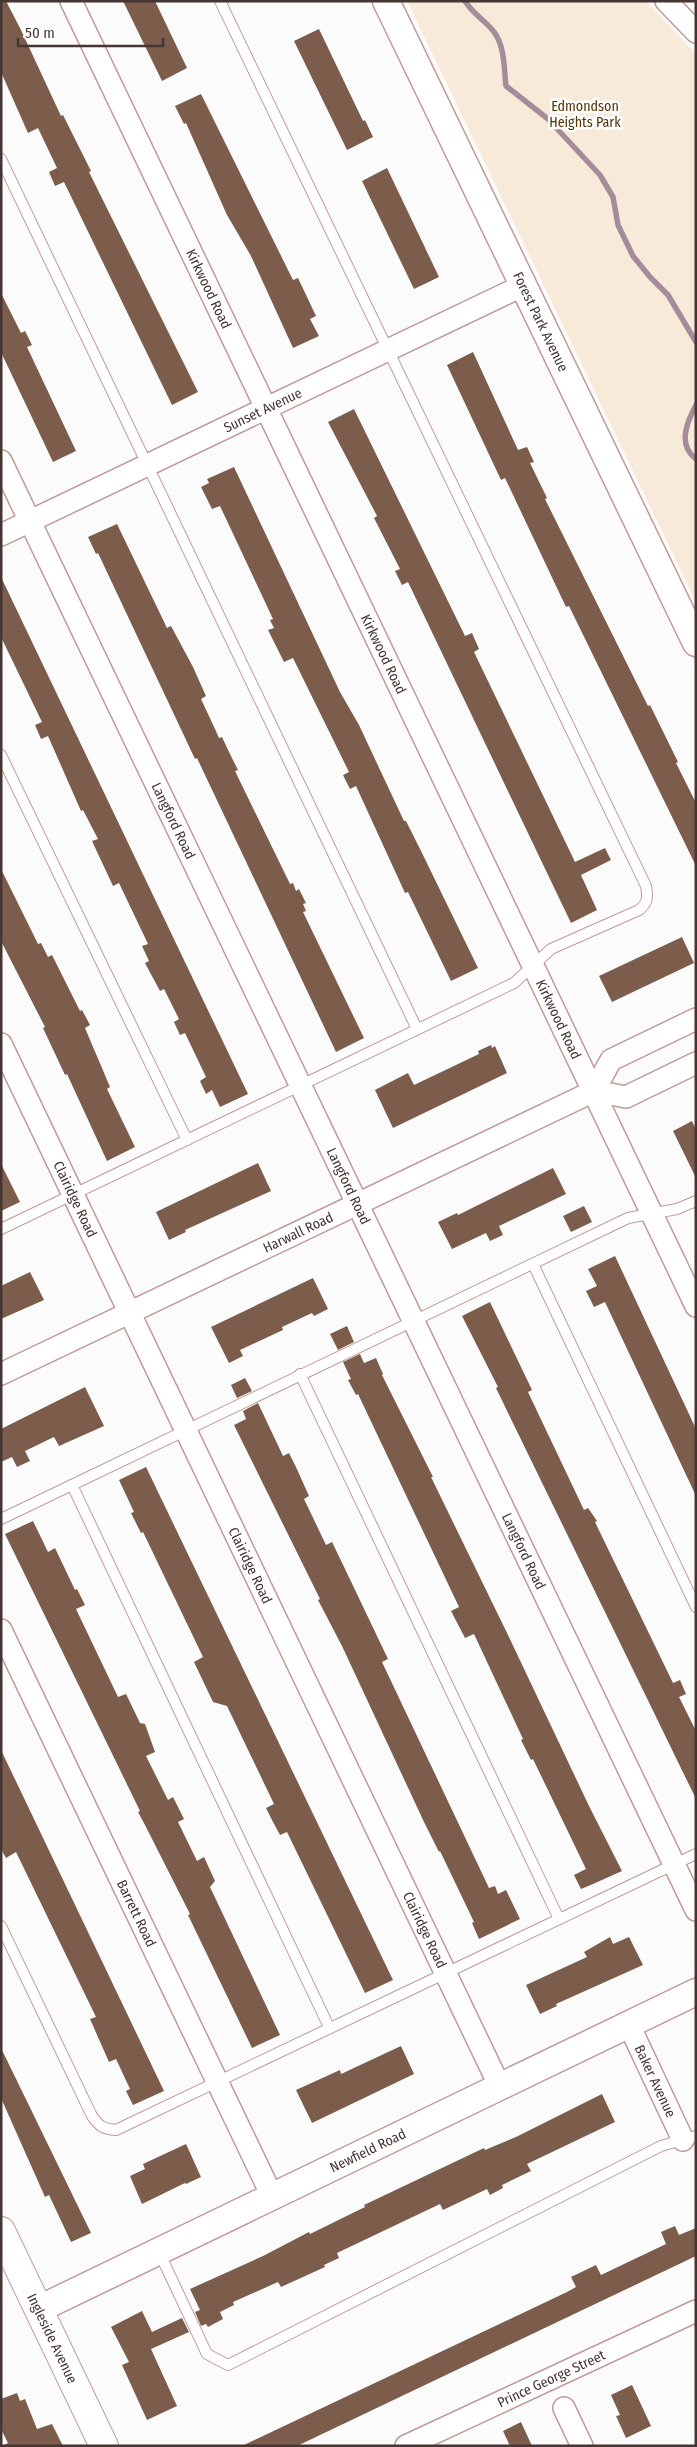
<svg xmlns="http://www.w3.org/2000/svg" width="697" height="2447" font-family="'Fira Sans Condensed',sans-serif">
  <rect width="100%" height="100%" fill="#fbfbfb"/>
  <path fill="#f8ead9" d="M407 1H646L696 54V602Z"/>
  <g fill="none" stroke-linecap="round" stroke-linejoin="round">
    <g stroke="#a58c9b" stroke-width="5.5">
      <path d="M465 1C473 14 486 21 494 32 505 46 504 70 506 86L548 119 600 175 613 197 618 225 633 256 650 277 668 295 696 342"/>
      <path d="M696 405C687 422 677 445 696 459"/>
    </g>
  </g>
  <g fill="#7c5d4c">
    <path d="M1 1H6L21 30 61 116 63 115 91 171 89 172 198 392 172 405 64 182 55 186 49 172 57 168 38 128 28 133 1 72Z"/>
    <path d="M123 1H155L187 68 162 81Z"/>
    <path d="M319 29 363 121 365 120 373 137 347 150 294 41Z"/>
    <path d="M201 94 293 280 298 278 316 316 310 319 319 336 293 348 251 256 227 215 186 123 184 124 175 106Z"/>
    <path d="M387 168 439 277 414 289 362 181Z"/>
    <path d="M1 293 21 333 25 331 32 345 27 347 76 451 53 462 1 352Z"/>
    <path d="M473 352 518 450 527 447 534 462 530 463 547 498 545 499 648 706 650 705 678 762 676 763 696 803V866L569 606 566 607 505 478 501 480 447 365Z"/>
    <path d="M354 409 465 636 472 633 479 649 474 652 575 862 605 848 611 860 581 875 597 910 571 923 408 582 402 585 395 571 400 569 374 518 377 516 328 422Z"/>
    <path d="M234 467 340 692 359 725 404 821H406L422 853 478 968 451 981 408 892 405 893 356 786 350 789 343 775 349 772 293 658 284 662 268 630 274 628 270 620 273 619 220 506 212 509 201 487 209 483 207 479Z"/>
    <path d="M117 524 167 628 171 626 193 667 206 696 201 699 215 729 219 738 222 737 229 752 238 770 235 771 290 884 293 883 296 891 299 889 306 903 303 904 306 911 303 912 364 1038 336 1052 197 758 195 759 98 553 96 554 88 537Z"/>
    <path d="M1 577 248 1094 220 1107 212 1090 206 1094 200 1081 206 1077 185 1033 180 1035 174 1022 179 1019 164 989 160 991 145 963 149 961 142 946 148 944 119 883 113 886 92 841 98 839 83 810 81 811 48 736 41 739 35 725 42 722 1 637Z"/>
    <path d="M1 869 38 944 41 943 48 957 52 955 80 1011 82 1010 90 1025 85 1028 110 1087 107 1089 135 1147 107 1161 67 1074 65 1075 43 1028 45 1027 1 941Z"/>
    <path d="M682 937 694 963 612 1002 599 976Z"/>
    <path d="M491 1045 492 1048 495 1046 507 1073 393 1128 375 1090 408 1073 414 1085 479 1054 478 1051Z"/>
    <path d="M692 1121 696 1130V1178L673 1131Z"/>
    <path d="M258 1163 271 1191 185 1230 186 1232 169 1240 156 1212Z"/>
    <path d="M1 1164 20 1202 1 1211Z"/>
    <path d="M553 1168 566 1194 499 1226 503 1235 490 1241 486 1233 452 1249 438 1222 457 1213 458 1215Z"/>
    <path d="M584 1206 592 1222 571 1232 563 1216Z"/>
    <path d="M615 1256 696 1429V1496L605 1302 594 1307 586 1291 597 1286 588 1269Z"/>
    <path d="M30 1272 44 1300 1 1319V1286Z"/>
    <path d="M313 1278 328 1309 314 1316 312 1313 282 1327 283 1330 240 1350 243 1356 229 1363 211 1327Z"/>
    <path d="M490 1302 532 1390 528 1392 584 1510 588 1508 597 1521 595 1522 673 1683 680 1680 686 1694 679 1697 696 1731V1799L511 1419 496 1388 498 1387 462 1316Z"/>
    <path d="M347 1326 354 1342 338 1350 330 1334Z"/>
    <path d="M360 1354 364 1363 376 1358 383 1374 382 1375 433 1477H431L508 1635 589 1806 622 1871 593 1884 581 1889 574 1875 586 1869 533 1759 531 1760 521 1740 523 1739 474 1634 465 1638 451 1611 459 1607 358 1394 356 1395 348 1380 351 1379 343 1362Z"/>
    <path d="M245 1378 252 1391 237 1398 231 1385Z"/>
    <path d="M85 1387 104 1426 59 1446 54 1437 25 1451 30 1461 17 1467 12 1457 1 1462V1429Z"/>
    <path d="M258 1403 283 1456 289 1453 296 1467 309 1496 304 1499 326 1545 332 1542 346 1571 388 1659 382 1662 489 1888 495 1886 498 1894 506 1890 520 1919 479 1939 472 1923 474 1922 440 1851 439 1852 424 1822 342 1646 318 1600 320 1599 234 1425 246 1419 243 1411Z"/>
    <path d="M146 1467 393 1980 365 1993 287 1832 280 1835 273 1822 266 1808 274 1804 227 1706 213 1702 194 1662 203 1657 143 1532 141 1533 131 1513 134 1512 119 1480Z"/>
    <path d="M33 1521 48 1552 55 1548 75 1590 77 1589 85 1605 76 1609 118 1697 126 1694 140 1723 145 1724 155 1752 146 1756 168 1800 173 1797 184 1819 178 1822 197 1861 204 1857 215 1881 210 1887 280 2035 252 2048 188 1915 190 1914 145 1825 138 1812 140 1811 5 1534Z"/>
    <path d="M1 1750 164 2091 133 2105 126 2091 130 2089 116 2059 109 2062 90 2019 96 2017 16 1852 6 1858 1 1849Z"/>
    <path d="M610 1937 613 1944 629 1937 643 1965 556 2004 557 2006 540 2014 526 1985 587 1957 584 1952Z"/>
    <path d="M401 2046 414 2074 312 2123 296 2090 340 2070 341 2074Z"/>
    <path d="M1 2048 91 2233 71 2242 49 2195 45 2197 1 2098Z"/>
    <path d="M602 2094 615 2122 527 2164 531 2171 502 2185 503 2188 490 2195 487 2189 443 2210 440 2204 337 2253 339 2258 324 2265 325 2267 281 2287 278 2282 233 2302 234 2305 220 2312 223 2319 208 2327 206 2324 201 2326 195 2312 200 2310 190 2289 263 2256 309 2232 310 2234 365 2207 364 2205 484 2148 485 2150 516 2137Z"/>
    <path d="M186 2144 201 2177 186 2184 185 2183 142 2204 130 2176 145 2169 143 2164Z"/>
    <path d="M675 2226 679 2235 696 2228V2256L297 2446H242L567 2292 576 2287 571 2277 596 2265 601 2275 666 2244 661 2232Z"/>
    <path d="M142 2311 152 2332 182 2318 189 2332 151 2349 177 2406 147 2420 122 2365 129 2362 111 2327Z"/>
    <path d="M632 2385 651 2426 626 2438 616 2416 620 2415 611 2395Z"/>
    <path d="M17 2393 20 2401 25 2399 37 2429 52 2424 63 2446H2L8 2443 1 2429V2399Z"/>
    <path d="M521 2422 532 2446H510L503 2431Z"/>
  </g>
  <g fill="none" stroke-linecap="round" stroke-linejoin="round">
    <g stroke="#c29a97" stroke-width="12">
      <g id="service">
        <path d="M1 159 417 1029"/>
        <path d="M1 755 187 1140"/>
        <path d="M1 1229 514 983 551 949 639 910C648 903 648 897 646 886L220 1"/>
        <path d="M533 1264 696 1607"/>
        <path d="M300 1374 559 1919"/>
        <path d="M72 1485 329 2027"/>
        <path d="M1 1519 628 1218 677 1209 696 1201"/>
        <path d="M1 1926 92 2116C99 2126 103 2129 116 2130L696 1854"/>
        <path d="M159 2252 207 2354 228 2365 661 2146 696 2136"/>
      </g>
    </g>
    <g stroke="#c29a97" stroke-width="24">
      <g id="minor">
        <path id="s1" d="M71 1 696 1306"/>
        <path d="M666 1 696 32"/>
        <path id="s2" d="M1 461 696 1910"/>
        <path id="s3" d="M1 535 524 285"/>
        <path id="s4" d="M1 1044 500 2087"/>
        <path d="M594 1091 626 1097 696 1063"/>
        <path id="s5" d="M1 1374 594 1091 611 1060 696 1019"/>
        <path id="s6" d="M1 1630 272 2196"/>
        <path id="s7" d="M629 2025 683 2140"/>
        <path d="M564 2408 582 2446"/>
        <path id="s8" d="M406 2446 696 2311"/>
      </g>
    </g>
    <g stroke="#c29a97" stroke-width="29">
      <g id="tertiary">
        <path id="s9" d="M386 1 696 643"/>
        <path id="s10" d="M39 2309 696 1992"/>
      </g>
    </g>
    <g stroke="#c29a97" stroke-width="30">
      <g id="secondary">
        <path id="s11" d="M1 2231 104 2446"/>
      </g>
    </g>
    <use href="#service" stroke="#fff" stroke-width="10"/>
    <use href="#minor" stroke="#fff" stroke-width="21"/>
    <use href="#tertiary" stroke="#fff" stroke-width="26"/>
    <use href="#secondary" stroke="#fff" stroke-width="28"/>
  </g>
  <g text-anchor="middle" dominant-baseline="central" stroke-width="5" stroke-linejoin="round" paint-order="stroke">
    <g font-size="14" fill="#513400" stroke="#fff">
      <text x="585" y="106">Edmondson<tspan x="585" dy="16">Heights Park</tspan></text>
    </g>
    <g font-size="14" fill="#453533" stroke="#fff">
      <text stroke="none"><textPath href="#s1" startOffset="319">Kirkwood Road</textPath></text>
      <text stroke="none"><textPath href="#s9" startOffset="356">Forest Park Avenue</textPath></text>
      <text stroke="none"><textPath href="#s3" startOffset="290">Sunset Avenue</textPath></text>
      <text stroke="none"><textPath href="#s1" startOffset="724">Kirkwood Road</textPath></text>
      <text stroke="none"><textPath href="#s2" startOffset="399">Langford Road</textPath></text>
      <text stroke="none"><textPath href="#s1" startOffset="1129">Kirkwood Road</textPath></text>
      <text stroke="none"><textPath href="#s2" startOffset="804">Langford Road</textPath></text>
      <text stroke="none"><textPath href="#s4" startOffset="172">Clairidge Road</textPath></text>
      <text stroke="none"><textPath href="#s5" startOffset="329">Harwall Road</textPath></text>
      <text stroke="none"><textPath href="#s2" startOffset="1209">Langford Road</textPath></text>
      <text stroke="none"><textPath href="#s4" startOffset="578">Clairidge Road</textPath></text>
      <text stroke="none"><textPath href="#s6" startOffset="314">Barrett Road</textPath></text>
      <text stroke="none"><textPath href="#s4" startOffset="982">Clairidge Road</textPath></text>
      <text stroke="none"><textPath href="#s7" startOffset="62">Baker Avenue</textPath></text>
      <text stroke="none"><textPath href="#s10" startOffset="365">Newfield Road</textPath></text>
      <text stroke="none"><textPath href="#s11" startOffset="119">Ingleside Avenue</textPath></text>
      <text stroke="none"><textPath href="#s8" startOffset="160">Prince George Street</textPath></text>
    </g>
  </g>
  <rect width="697" height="2447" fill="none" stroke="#453533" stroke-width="5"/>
  <path d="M18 38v8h145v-8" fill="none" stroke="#453533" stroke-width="2.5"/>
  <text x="25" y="38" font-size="15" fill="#453533" stroke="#ffffff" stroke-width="4" paint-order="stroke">50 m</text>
</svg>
